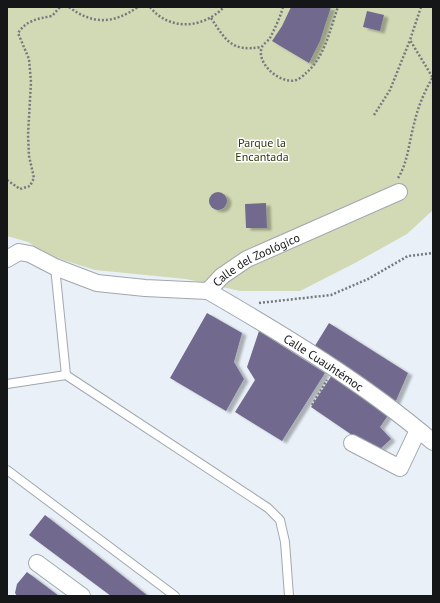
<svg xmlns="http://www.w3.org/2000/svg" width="440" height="603" font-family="'PT Sans',sans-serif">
  <defs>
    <filter id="shadow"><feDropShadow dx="4.5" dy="2.5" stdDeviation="1" flood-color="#0004"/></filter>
  </defs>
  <rect width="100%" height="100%" fill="#e9f0f7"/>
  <path fill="#d2dab5" d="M7 7H433V210L407 234 355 263 300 291H240L186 279 95 270 47 255 28 242 7 236Z"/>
  <g fill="#726a8e" filter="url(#shadow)">
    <path d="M291 7H331L320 41 309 63 272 41 282 26Z"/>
    <path d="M367 11 384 15 380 31 363 27Z"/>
    <circle cx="218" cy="201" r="9"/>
    <path d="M266 203 267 228H246L245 204Z"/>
    <path d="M207 313 242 333 234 362 244 379 226 411 170 378Z"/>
    <path d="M329 323 408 373 395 403 313 349Z"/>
    <path d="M259 331 325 373 282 441 235 412 255 380 247 367Z"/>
    <path d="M332 375 389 414 380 427 391 439 377 452 311 407Z"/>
    <path d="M45 515 99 557 148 596H111L29 535Z"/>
    <path d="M27 572 59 596H17L15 593 17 584Z"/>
  </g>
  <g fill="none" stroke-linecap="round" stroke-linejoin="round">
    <g stroke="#a1a7ae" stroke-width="10">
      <g id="lane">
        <path d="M55 267 66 375"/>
        <path d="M7 384 66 375 268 508 280 520 285 542 289 596"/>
        <path d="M7 470 175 596"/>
      </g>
    </g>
    <g stroke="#a1a7ae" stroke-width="18">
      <g id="street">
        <path id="s1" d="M7 259 19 252 30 254 55 267 97 283 145 288 208 291 222 276 247 259 399 192"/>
        <path id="s2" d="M208 291C286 336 365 384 433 442"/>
        <path d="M352 443 400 468 418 430"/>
        <path d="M37 563 82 596"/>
      </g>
    </g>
    <g stroke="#767a7e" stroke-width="2.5" stroke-dasharray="2 2" stroke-linecap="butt">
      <path d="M69 7C93 25 113 24 138 7"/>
      <path d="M150 7C170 32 204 28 224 7"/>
      <path d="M283 7C280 18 275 28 270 38 268 41 263 44 262 47 255 63 281 85 296 80 300 79 304 75 306 73 325 57 330 29 338 7"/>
      <path d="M421 7 410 40 433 78"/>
      <path d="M211 18C226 41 232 52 261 47"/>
      <path d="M374 115 390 90 410 40"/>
      <path d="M398 178C408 162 409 142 414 124 418 107 424 92 433 77"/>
      <path d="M7 180 20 189 30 186 34 178 29 156 28 135 31 82 29 59 18 33C27 20 37 19 52 16L60 7"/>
      <path d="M259 303 331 295 368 279 408 256 433 253"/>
      <path d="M312 405 327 380"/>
    </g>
    <use href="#lane" stroke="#fff" stroke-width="8"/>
    <use href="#street" stroke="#fff" stroke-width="16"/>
  </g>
  <g text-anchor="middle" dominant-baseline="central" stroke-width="3" stroke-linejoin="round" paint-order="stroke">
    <g font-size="12" fill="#323909" stroke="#fff">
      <text x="262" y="142">Parque la<tspan x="262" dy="14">Encantada</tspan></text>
    </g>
    <g font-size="12" fill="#141618" stroke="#fff">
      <text stroke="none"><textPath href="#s1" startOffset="268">Calle del Zoológico</textPath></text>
      <text stroke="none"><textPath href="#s2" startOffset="136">Calle Cuauhtémoc</textPath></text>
    </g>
  </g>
  <rect width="440" height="603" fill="none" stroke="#141618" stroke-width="16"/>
</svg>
